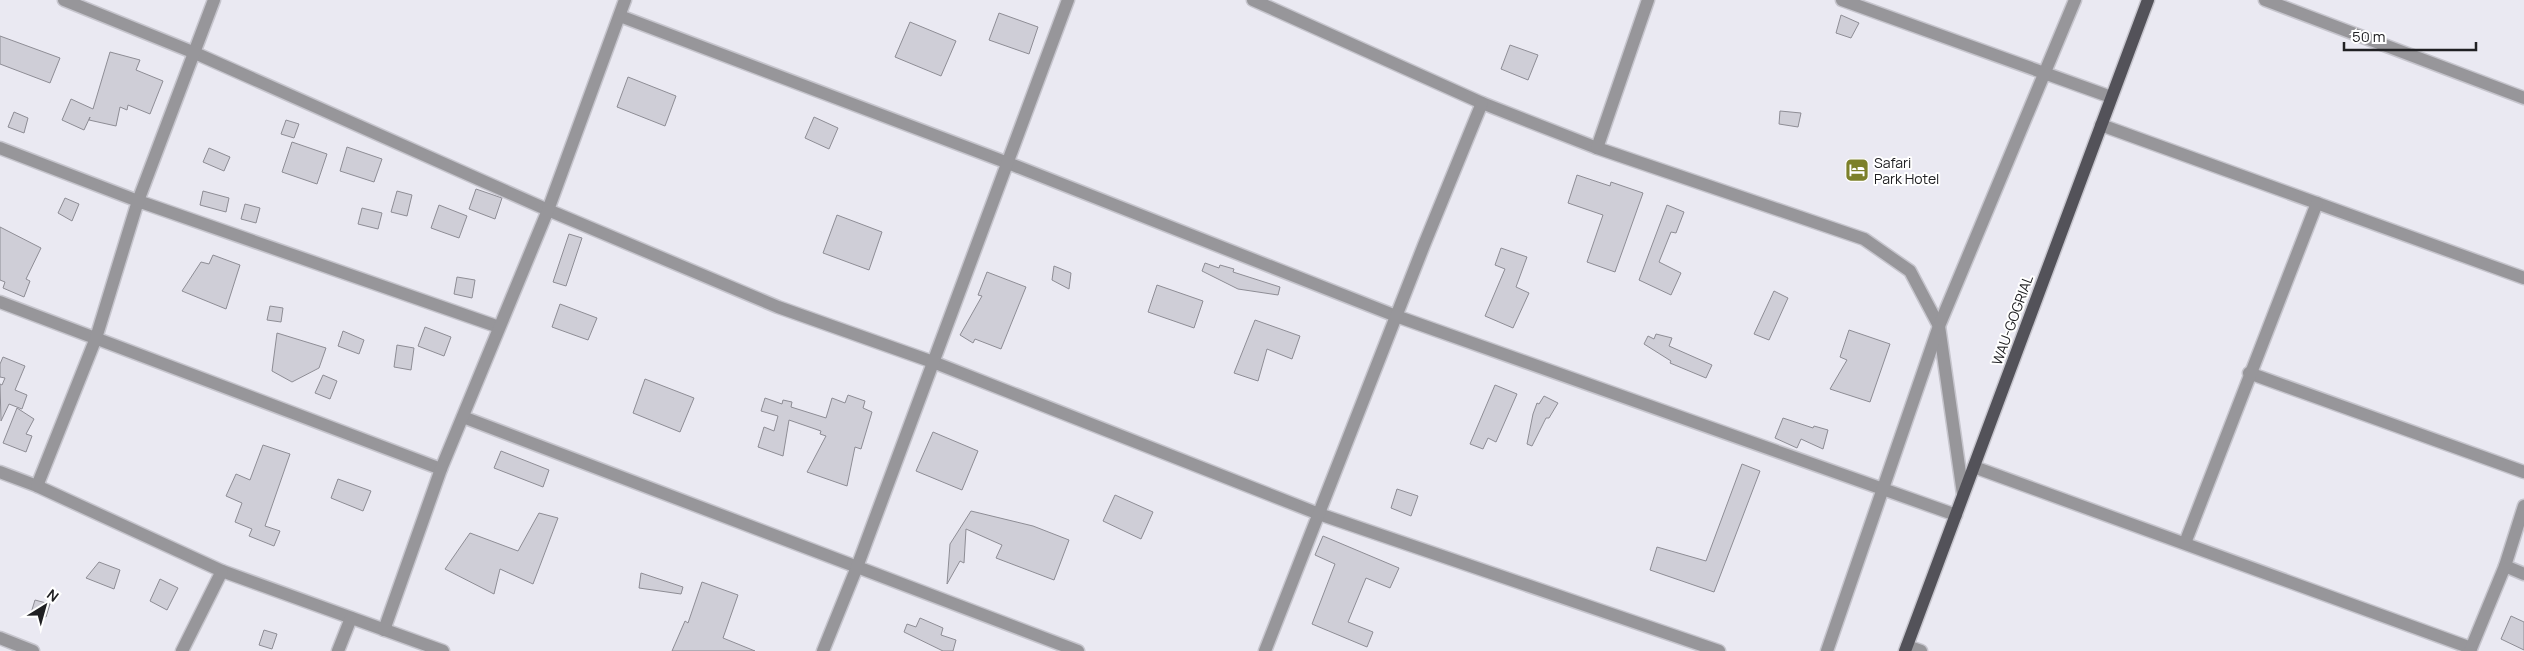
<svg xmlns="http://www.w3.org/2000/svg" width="2524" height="651" font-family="Manrope,sans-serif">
  <rect width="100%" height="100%" fill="#eae9f2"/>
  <g fill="#cfced7" stroke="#8e8d95">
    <path d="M999 13 1038 27 1029 54 989 40Z"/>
    <path d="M1841 15 1859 23 1851 38 1836 33Z"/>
    <path d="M910 22 956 41 941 76 895 57Z"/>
    <path d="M0 36 60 58 50 83 0 64Z"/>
    <path d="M1510 45 1538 55 1528 80 1501 69Z"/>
    <path d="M110 52 140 60 136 70 163 81 150 114 128 105 127 110 120 107 116 126 89 120 90 117 84 130 62 120 71 99 93 109Z"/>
    <path d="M628 77 676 96 665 126 617 107Z"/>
    <path d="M1780 111 1801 113 1798 127 1779 124Z"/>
    <path d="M14 112 28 118 24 133 8 127Z"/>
    <path d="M814 117 838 128 829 149 805 138Z"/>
    <path d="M286 120 299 124 294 138 281 134Z"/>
    <path d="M292 142 327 154 317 184 282 172Z"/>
    <path d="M347 147 382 159 374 182 340 171Z"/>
    <path d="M209 148 230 157 224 171 203 162Z"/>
    <path d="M1577 175 1610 186 1611 182 1643 193 1615 272 1587 262 1603 215 1568 203Z"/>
    <path d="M476 189 502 198 495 219 469 209Z"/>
    <path d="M203 191 229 198 226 212 200 205Z"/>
    <path d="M397 191 412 195 407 216 391 212Z"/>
    <path d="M65 198 79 204 72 221 58 213Z"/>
    <path d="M245 204 260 208 256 223 241 219Z"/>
    <path d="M439 205 467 216 459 238 431 228Z"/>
    <path d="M1667 205 1684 212 1676 233 1671 232 1659 262 1681 273 1671 295 1639 280Z"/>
    <path d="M362 208 382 213 378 229 358 224Z"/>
    <path d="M837 215 882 232 869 270 823 253Z"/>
    <path d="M0 227 41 248 26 279 30 281 24 297 3 288 5 282 0 280Z"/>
    <path d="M569 234 582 238 566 286 553 282Z"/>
    <path d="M1501 248 1527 257 1516 287 1529 293 1513 328 1485 316 1505 269 1495 265Z"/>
    <path d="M213 255 240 265 226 309 182 291 201 262 209 264Z"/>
    <path d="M1205 263 1219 268 1220 265 1234 269 1233 272 1280 287 1278 295 1238 289 1202 271Z"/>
    <path d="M1054 266 1071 273 1069 289 1052 280Z"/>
    <path d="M987 272 1026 287 1001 349 975 339 973 343 960 335 982 296 978 295Z"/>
    <path d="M457 277 475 280 472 298 454 294Z"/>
    <path d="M1157 285 1203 301 1194 328 1148 312Z"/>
    <path d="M1774 291 1788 298 1769 340 1754 334Z"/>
    <path d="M560 304 597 318 588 340 552 327Z"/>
    <path d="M270 306 283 308 281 322 267 320Z"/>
    <path d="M1255 320 1300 336 1292 359 1267 349 1258 381 1234 373Z"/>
    <path d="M425 327 451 337 444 356 418 346Z"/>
    <path d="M1849 330 1890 344 1870 402 1830 389 1847 360 1840 357Z"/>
    <path d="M343 331 364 340 359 354 338 346Z"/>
    <path d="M277 333 326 348 319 368 292 382 272 371Z"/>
    <path d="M1656 334 1672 338 1669 346 1712 365 1706 378 1670 363 1671 361 1644 344 1648 336 1654 339Z"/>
    <path d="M397 345 414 348 411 370 394 367Z"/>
    <path d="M3 357 25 366 15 390 27 395 22 409 9 404 1 421 0 384 2 385 5 378 0 377V364Z"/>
    <path d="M323 375 337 381 330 399 315 393Z"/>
    <path d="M645 379 694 398 680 432 633 413Z"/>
    <path d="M1495 385 1517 394 1496 442 1488 438 1483 449 1470 444Z"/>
    <path d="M848 395 865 401 863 408 872 412 861 449 855 447 847 486 807 472 826 436 820 434 821 431 789 420 783 456 758 447 764 427 774 431 778 416 761 411 765 398 782 404 783 400 792 402 791 407 826 418 832 398 845 403Z"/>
    <path d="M1544 396 1558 403 1549 418H1546L1532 446 1527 444 1533 414 1537 403 1539 404Z"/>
    <path d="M17 408 34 419 26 434 32 436 26 452 3 443Z"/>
    <path d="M1783 418 1813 428 1814 426 1828 430 1823 449 1801 439 1797 448 1775 438Z"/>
    <path d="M933 432 978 451 962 490 916 471Z"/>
    <path d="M263 445 290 454 265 526 280 531 274 546 249 536 252 529 235 522 242 503 226 496 236 474 250 480Z"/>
    <path d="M501 451 549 470 543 487 494 468Z"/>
    <path d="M1742 464 1760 471 1714 592 1650 570 1657 547 1706 561Z"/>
    <path d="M338 479 371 491 363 511 331 498Z"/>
    <path d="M1397 489 1418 496 1411 516 1391 508Z"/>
    <path d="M1115 495 1153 512 1141 539 1103 521Z"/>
    <path d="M971 511 1033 526 1069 540 1054 580 996 558 1002 545 966 529 964 563 960 561 947 584 950 544Z"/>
    <path d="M539 513 558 518 533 584 500 569 494 594 445 569 470 533 518 551Z"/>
    <path d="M1323 536 1399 568 1390 588 1366 578 1348 622 1373 632 1367 647 1312 624 1335 564 1315 555Z"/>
    <path d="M99 562 120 570 114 589 86 578Z"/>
    <path d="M641 573 683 587 681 594 639 588Z"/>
    <path d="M160 579 178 588 167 610 150 601Z"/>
    <path d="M702 582 738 595 723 638 755 651H672L685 621 688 623Z"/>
    <path d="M35 600 50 604 46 617 31 613Z"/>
    <path d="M2511 616 2524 622V650L2501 639Z"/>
    <path d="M920 618 943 628 941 635 956 640 953 651H943L904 632 907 624 916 627Z"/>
    <path d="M264 630 277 634 272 649 259 645Z"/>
  </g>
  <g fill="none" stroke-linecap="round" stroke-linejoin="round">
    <g stroke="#c6c5cd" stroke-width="15">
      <g id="minor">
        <path d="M64 0 195 53 548 210 778 307 933 362 1319 514 1719 651"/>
        <path d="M1253 0 1482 103 1597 148 1864 239 1910 271 1939 326 1963 494"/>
        <path d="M1842 0 2111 97"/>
        <path d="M2265 0 2524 98"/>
        <path d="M620 16 1008 163 1396 316 1956 515"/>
        <path d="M2101 125 2524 278"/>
        <path d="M0 148 138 201 499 327"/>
        <path d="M1597 148 1648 0"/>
        <path d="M0 302 441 469"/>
        <path d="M2249 373 2524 472"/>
        <path d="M463 417 1078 651"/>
        <path d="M1974 467 2471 648"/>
        <path d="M0 472 37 486 222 571 443 651"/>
        <path d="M37 486 96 338 138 201 214 0"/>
        <path d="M2185 543 2317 203"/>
        <path d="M2505 566 2524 574"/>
        <path d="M384 630 441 469 548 210 625 0"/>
        <path d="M0 638 33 651"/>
        <path d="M1907 646 1921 651"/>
        <path d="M182 651 222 571"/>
        <path d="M338 651 351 618"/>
        <path d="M823 651 857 567 1068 0"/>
        <path d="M1265 651 1424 245 1482 103"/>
        <path d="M1827 651 1939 326 2075 0"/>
        <path d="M2470 651 2505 566 2524 506"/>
      </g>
    </g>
    <g stroke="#c6c5cd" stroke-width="15">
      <path id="major" d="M1905 651 2148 0"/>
    </g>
    <use href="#minor" stroke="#97969a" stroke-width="12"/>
    <use href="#major" stroke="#535259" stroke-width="12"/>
  </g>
  <defs>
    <g id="hotel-square" transform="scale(1.25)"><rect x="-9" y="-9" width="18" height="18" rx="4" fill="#7c802a" stroke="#fff"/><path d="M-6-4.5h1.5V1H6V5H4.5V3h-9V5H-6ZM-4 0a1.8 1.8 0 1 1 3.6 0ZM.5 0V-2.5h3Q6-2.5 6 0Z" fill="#fff"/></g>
  </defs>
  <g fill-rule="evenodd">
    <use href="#hotel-square" x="1857" y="170"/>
  </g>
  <g text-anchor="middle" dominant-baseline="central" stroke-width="4" stroke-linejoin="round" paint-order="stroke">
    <g font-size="14" fill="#202023" stroke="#fff" text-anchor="start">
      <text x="1874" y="162">Safari<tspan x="1874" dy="16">Park Hotel</tspan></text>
    </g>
    <g font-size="14" fill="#202023" stroke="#fff">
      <text transform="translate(2012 320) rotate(-70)">WAU-GOGRIAL</text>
    </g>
  </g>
  <g transform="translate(45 606) rotate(37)" stroke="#ffffff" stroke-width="4" paint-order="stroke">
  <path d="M0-4L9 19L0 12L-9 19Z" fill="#202023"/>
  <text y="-8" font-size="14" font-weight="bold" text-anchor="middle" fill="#202023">N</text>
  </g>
  <path d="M2344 42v8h132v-8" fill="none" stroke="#202023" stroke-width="2.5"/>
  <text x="2352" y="42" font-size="15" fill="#202023" stroke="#ffffff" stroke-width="4" paint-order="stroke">50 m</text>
</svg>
